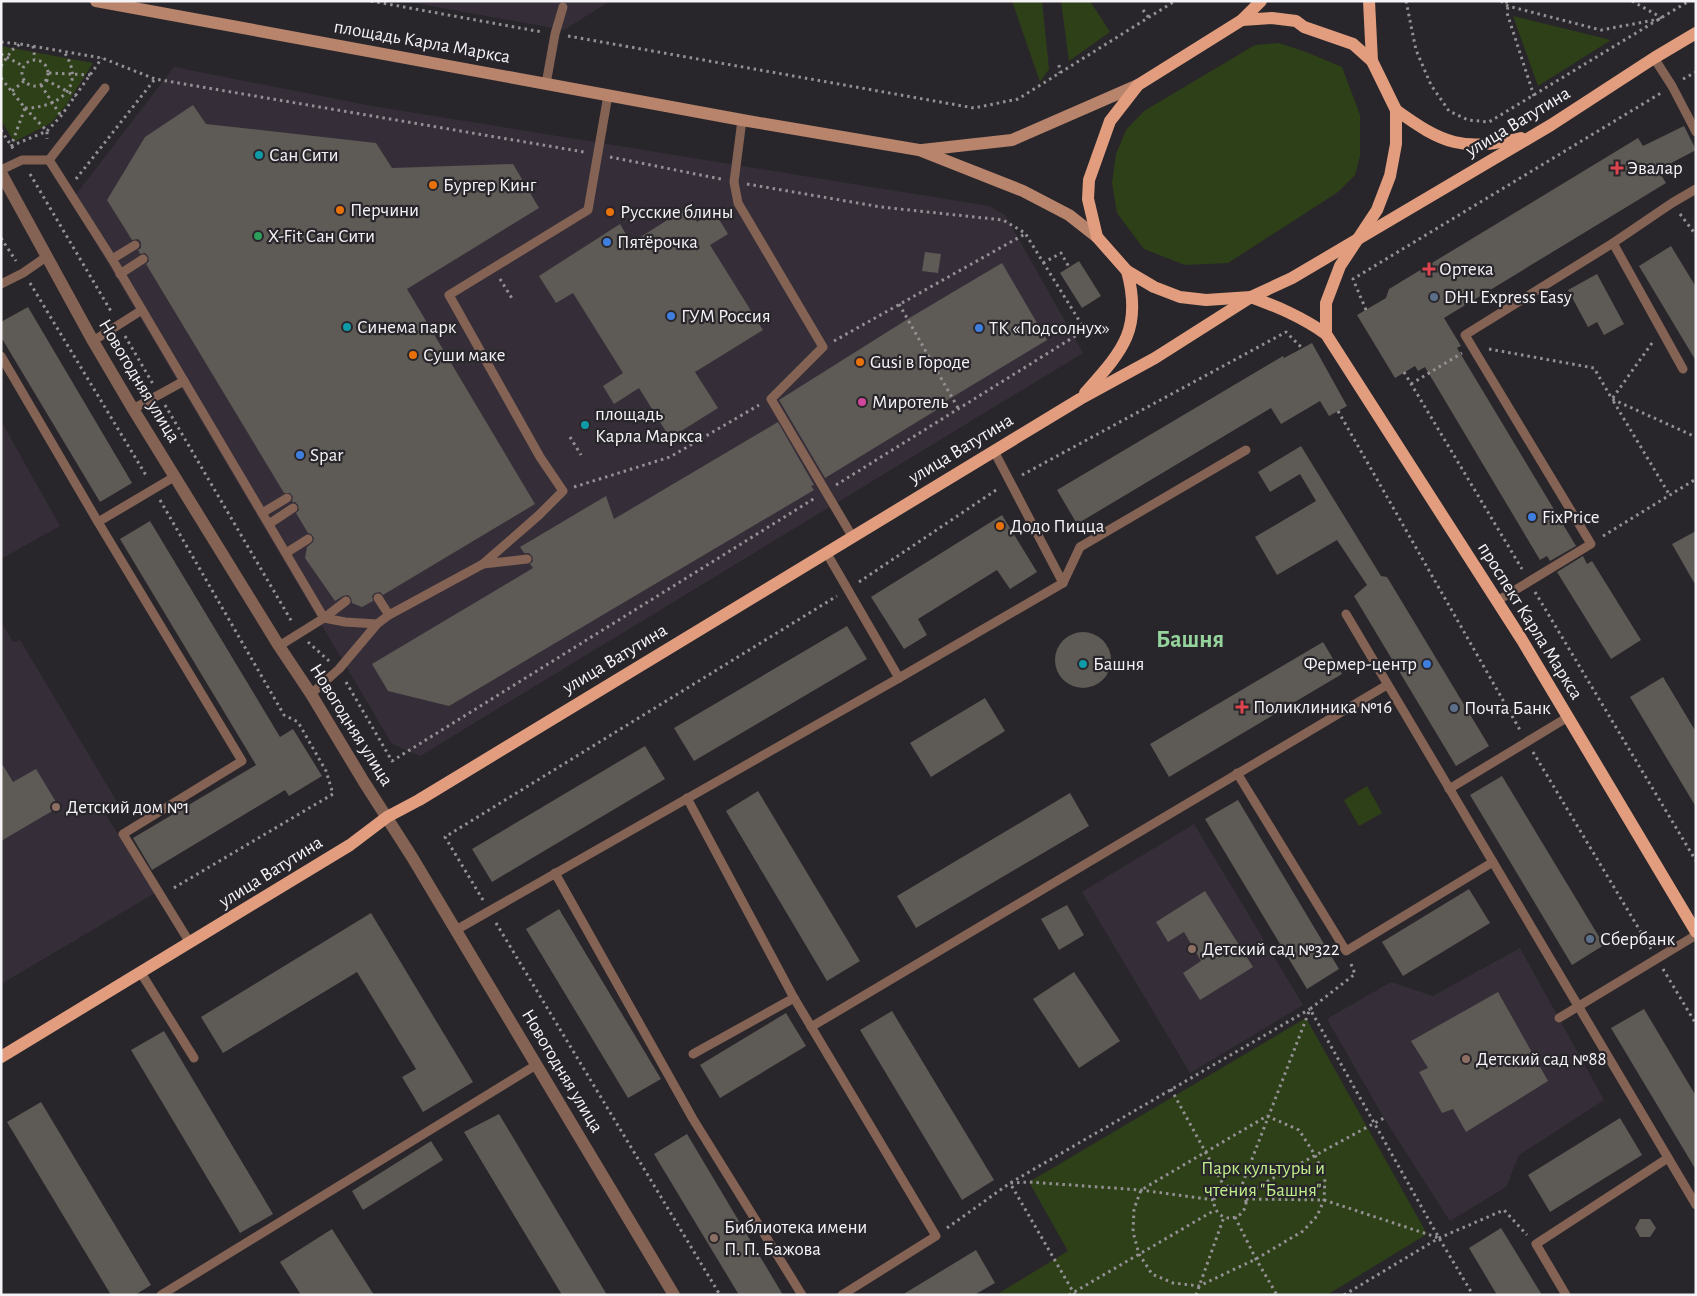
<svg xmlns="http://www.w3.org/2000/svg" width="1697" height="1296" font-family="'Alegreya Sans',sans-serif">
  <rect width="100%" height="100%" fill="#29262b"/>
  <g fill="#352e38">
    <path d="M404 1H610L564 30Z"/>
    <path d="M174 67 372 106 989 206 1005 215 1083 353 420 756 392 744 71 201Z"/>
    <path d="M1 421 60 526 1 559Z"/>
    <path d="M1 622 13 642 20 640 117 802 104 812 155 893 1 984Z"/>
    <path d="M1194 824 1303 1005 1190 1073 1082 892Z"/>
    <path d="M1520 948 1604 1100 1519 1155 1506 1187 1450 1221 1384 1118 1327 1019 1391 982 1433 996Z"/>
  </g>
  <g fill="#2e4017">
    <path d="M1012 1H1042L1049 69 1040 82Z"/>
    <path d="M1061 1H1090L1110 32 1069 61Z"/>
    <path d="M1513 16 1611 40 1538 86Z"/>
    <path d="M1279 43 1306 52 1342 67 1360 115V156L1355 175 1338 192 1228 263 1185 265 1144 249 1117 213 1112 183 1116 154 1126 130 1144 111 1255 45Z"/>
    <path d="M1 46 93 63 67 104 51 123 14 142 1 120Z"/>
    <path d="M1367 786 1382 813 1359 826 1344 800Z"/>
    <path d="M1306 1018 1427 1234 1327 1295H996L1068 1251 1029 1182Z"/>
  </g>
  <g fill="#5e5a55">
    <path d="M193 105 206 124 376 143 392 168 513 164 539 208 407 289 535 504 383 595 380 592 375 593 372 596 373 601 362 607 352 603 351 598 348 595 343 596 335 601 305 558 307 547 313 542 314 538 311 534 308 533 296 513 299 510 298 505 295 502H292L293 497 290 493H284L146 264 149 261 148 256 145 253 140 254 138 250 141 248V242L138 239 132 240 107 200 145 137Z"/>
    <path d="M1684 126 1696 150 1658 170 1666 183 1444 318 1461 346 1457 348 1576 546 1550 561 1547 556 1540 560 1425 367 1418 371 1415 366 1395 378 1357 315 1386 298 1389 289 1638 138 1643 146Z"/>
    <path d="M688 207 697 222 714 211 728 234 710 245 763 330 695 372 718 408 670 438 639 388 614 404 603 386 623 373 573 293 556 303 539 276 620 224 631 243Z"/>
    <path d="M1671 246 1696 287V361L1639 266Z"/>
    <path d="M925 252 941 254 938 273 922 271Z"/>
    <path d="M1079 261 1101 296 1082 308 1060 273Z"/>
    <path d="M1002 263 1047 340 946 401 948 403 825 478 779 400 911 317Z"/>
    <path d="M1597 274 1624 324 1604 335 1597 322 1588 327 1568 290Z"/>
    <path d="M28 307 132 483 100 502 1 337V322Z"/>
    <path d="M1312 343 1347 406 1329 416 1320 401 1281 424 1271 408 1077 524 1057 490 1283 356 1284 358Z"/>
    <path d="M778 422 814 485 811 486 814 490 449 706 388 691 372 664 533 568 530 564 533 561 532 556 529 553H524L520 547 606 496 614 519Z"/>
    <path d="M1301 446 1381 576 1387 577 1489 746 1456 766 1354 596 1367 585 1337 540 1277 575 1255 537 1316 501 1300 474 1270 492 1258 472Z"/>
    <path d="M1002 515 1037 572 1010 589 997 570 918 619 927 635 904 649 871 597Z"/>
    <path d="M150 521 280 737 293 729 322 776 289 796 285 790 152 870 133 838 256 765 120 539Z"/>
    <path d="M1696 531V586L1672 544Z"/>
    <path d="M1583 556 1587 564 1592 561 1641 640 1611 659 1557 572Z"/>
    <path d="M847 626 867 659 694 761 674 728Z"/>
    <circle cx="1083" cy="660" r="28"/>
    <path d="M1323 642 1342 674 1169 777 1150 744Z"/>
    <path d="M1663 677 1696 732V807L1630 697Z"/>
    <path d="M985 698 1005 731 931 777 910 743Z"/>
    <path d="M645 746 665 779 492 882 472 849Z"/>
    <path d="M1 762 13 782 36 769 59 807 1 841Z"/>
    <path d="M1502 776 1604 945 1572 965 1470 795Z"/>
    <path d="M758 791 860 961 827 981 726 811Z"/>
    <path d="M1070 793 1089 826 916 928 897 896Z"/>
    <path d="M1238 800 1339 969 1307 989 1205 819Z"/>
    <path d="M1469 889 1490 923 1403 976 1382 942Z"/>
    <path d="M1205 891 1253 967 1200 1000 1183 973 1201 961 1184 932 1168 942 1156 922Z"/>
    <path d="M1067 905 1084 935 1059 950 1041 919Z"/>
    <path d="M559 909 661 1079 628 1098 526 929Z"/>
    <path d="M371 913 473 1082 423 1112 402 1077 416 1069 357 972 223 1053 201 1017Z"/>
    <path d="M1074 972 1120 1041 1079 1068 1033 999Z"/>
    <path d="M1498 992 1548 1081 1466 1132 1453 1109 1442 1113 1419 1072 1428 1068 1411 1041Z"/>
    <path d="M1644 1009 1696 1096V1170L1611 1028Z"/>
    <path d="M892 1011 994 1180 962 1200 860 1030Z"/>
    <path d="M786 1013 806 1046 720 1098 700 1065Z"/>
    <path d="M164 1031 273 1214 240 1233 131 1050Z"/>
    <path d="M41 1102 151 1285 135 1295H111L7 1122Z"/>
    <path d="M499 1114 607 1295H562L464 1132Z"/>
    <path d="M1620 1118 1642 1155 1550 1212 1528 1175Z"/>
    <path d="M687 1134 783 1295H739L654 1154Z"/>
    <path d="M431 1141 443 1160 363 1210 352 1191Z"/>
    <path d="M1640 1219H1650L1656 1228 1650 1237H1640L1635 1228Z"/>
    <path d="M1501 1228 1542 1295H1497L1469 1248Z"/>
    <path d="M332 1229 374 1295H301L280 1262Z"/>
    <path d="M976 1250 995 1283 974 1295H902Z"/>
  </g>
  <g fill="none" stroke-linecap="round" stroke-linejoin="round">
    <g stroke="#949195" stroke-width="3" stroke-dasharray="2.5 4" stroke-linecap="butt">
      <path d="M371 1 542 32"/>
      <path d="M1406 1 1416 50 1431 85 1449 111 1468 120 1489 122 1689 1"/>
      <path d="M1501 1 1508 6 1601 30 1660 19"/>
      <path d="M1506 1 1508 6 1507 13 1534 96"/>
      <path d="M1632 1 1662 18"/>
      <path d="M1143 10 1149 18"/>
      <path d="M568 36 974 108 1018 99 1175 1"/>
      <path d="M1 42 20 44 102 58 155 79 584 152"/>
      <path d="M33 46 35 59"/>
      <path d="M1 54 23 66"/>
      <circle cx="35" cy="73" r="13"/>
      <path d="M1059 65 1060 73"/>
      <path d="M1 66 12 50 20 44"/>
      <path d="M49 73 91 75"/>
      <path d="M1 78 25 108 11 146"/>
      <path d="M1683 79 1696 72"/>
      <path d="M46 80 76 96"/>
      <path d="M41 85 61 116"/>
      <path d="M12 91 24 81"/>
      <path d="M25 108C59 108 87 86 64 52"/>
      <path d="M25 108 47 131V139"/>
      <path d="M1 130 14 150"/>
      <path d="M11 146 47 131 61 116 102 58"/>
      <path d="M610 157 721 179"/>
      <path d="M30 174 112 313"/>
      <path d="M76 179 155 79"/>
      <path d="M747 184 881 207 1003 220 1025 233 1085 330 836 485"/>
      <path d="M1680 214 1696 235"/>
      <path d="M1 238 16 261"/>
      <path d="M1043 263 1061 253 1069 267"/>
      <path d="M500 279 513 300"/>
      <path d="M30 283 147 477"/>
      <path d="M899 304 958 408"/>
      <path d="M1366 310 1353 279 1661 93"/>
      <path d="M125 336 153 384"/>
      <path d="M834 341 1025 234"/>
      <path d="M1652 343 1612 399 1669 494"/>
      <path d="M1489 349 1594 368 1612 399 1696 437"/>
      <path d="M1404 372 1522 569"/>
      <path d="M1411 384 1462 353"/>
      <path d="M165 405 292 622"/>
      <path d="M1338 411 1520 730"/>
      <path d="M570 437 581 455"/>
      <path d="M1022 475 1286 332 1302 348"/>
      <path d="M574 487 670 457 759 405"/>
      <path d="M160 500 284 715 298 722 326 771 333 794 172 889"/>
      <path d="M1603 536 1696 479"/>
      <path d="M859 582 999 488"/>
      <path d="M1535 592 1696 861"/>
      <path d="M308 642 329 661"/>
      <path d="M346 682 392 761 815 498"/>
      <path d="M1533 752 1651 949"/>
      <path d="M483 900 445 837 837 596"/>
      <path d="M496 923 720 1295"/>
      <path d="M1351 964 1355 974 1310 1009 1439 1238 1473 1295"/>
      <path d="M1663 969 1696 1024"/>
      <path d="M1171 1089 1224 1186"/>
      <path d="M1267 1116 1299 1130 1315 1155 1325 1178 1324 1200 1317 1216 1303 1231 1256 1259 1199 1286 1173 1283 1152 1274 1139 1254 1133 1232 1134 1209 1141 1190Z"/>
      <circle cx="1230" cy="1202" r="16"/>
      <path d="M1240 1190 1310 1009"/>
      <path d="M1244 1194 1384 1118"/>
      <path d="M1246 1199 1324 1200 1439 1238"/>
      <path d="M1235 1217 1256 1259 1277 1295"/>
      <path d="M947 1228 1010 1183 1310 1009"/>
      <path d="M1069 1295 1215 1210"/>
      <path d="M1075 1295 1010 1183 1029 1182 1141 1190 1214 1200"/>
      <path d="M1196 1295 1224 1217"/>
      <path d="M1344 1295 1439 1238 1504 1210 1527 1235"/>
    </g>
    <g stroke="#846354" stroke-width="9">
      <path d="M1654 58 1672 86 1696 132"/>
      <path d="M546 84 555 34 563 7"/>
      <path d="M742 120 734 182 738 203 823 347 771 399 852 536"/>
      <path d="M49 160 105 88"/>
      <path d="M1 170 22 160H49L112 259 324 618 345 622 377 624"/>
      <path d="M112 259 135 245"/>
      <path d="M120 274 143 259"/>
      <path d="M1 284 23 273 46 257"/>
      <path d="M93 341 142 310"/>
      <path d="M1 356 98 522 242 761 123 834 190 943"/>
      <path d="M1683 369 1613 243 1672 203 1696 189"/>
      <path d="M133 409 184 381"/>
      <path d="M262 513 287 498"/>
      <path d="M98 522 174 477"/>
      <path d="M269 524 293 508"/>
      <path d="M286 553 308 539"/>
      <path d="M483 564 527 559"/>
      <path d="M1063 583 1080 547 1246 450"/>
      <path d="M378 598 389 615"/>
      <path d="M1497 601 1591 544 1465 335 1613 243"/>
      <path d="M1346 614 1696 1205"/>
      <path d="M279 646 324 618 346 601"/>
      <path d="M899 678 1063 583 994 451"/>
      <path d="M311 694 339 669 377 624 389 615 483 564 539 515 563 491 540 457 449 295 588 210 608 95"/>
      <path d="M1237 773 1346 951 1493 862"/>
      <path d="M1449 789 1568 717"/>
      <path d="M687 798 794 998 936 1236 842 1295"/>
      <path d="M555 873 693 1119 802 1295"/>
      <path d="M456 930 899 678 826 552"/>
      <path d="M141 973 194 1058"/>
      <path d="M1559 1018 1696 935"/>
      <path d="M811 1027 1387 685"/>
      <path d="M693 1054 794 998"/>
      <path d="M161 1295 536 1065"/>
      <path d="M1566 1295 1536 1244 1668 1158"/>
    </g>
    <path stroke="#846354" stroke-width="12" d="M1 173 93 341 133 409 279 646 311 694 364 782 412 857 674 1295"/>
    <g stroke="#b8846c" stroke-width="12">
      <path d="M96 1 742 120 919 150 1023 191 1069 215 1097 237"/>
      <path d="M922 150 1012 140 1138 85"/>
    </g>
    <g stroke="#e19d7e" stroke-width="12">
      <path d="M1261 1 1242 20 1138 85 1110 121 1089 180 1088 199 1097 237 1127 271 1154 287 1180 297 1206 300 1251 297 1292 278 1551 125 1654 58 1696 33"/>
      <path d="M1369 1 1372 61"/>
      <path d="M1242 20 1272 18 1296 21 1304 27 1353 44 1372 61 1396 110V144L1390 176 1377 210 1340 266 1326 303V334"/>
      <path d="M1396 110C1443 144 1463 152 1521 138"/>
      <path d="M1251 297C1278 307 1302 317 1326 334L1522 640 1696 932"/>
      <path d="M1085 393C1122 351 1143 330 1127 271"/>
      <path d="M1 1057 350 845 387 817 419 800 1080 399 1155 358 1251 297"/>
    </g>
  </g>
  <g fill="#0f9aa8" stroke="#29262b" stroke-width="2">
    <circle cx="259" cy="155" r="5"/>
    <circle cx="347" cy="327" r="5"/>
    <circle cx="585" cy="425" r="5"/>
    <circle cx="1083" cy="664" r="5"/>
  </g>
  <g fill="#e0444e" stroke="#29262b" stroke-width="2">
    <path d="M1614.5 160.5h5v5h5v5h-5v5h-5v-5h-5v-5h5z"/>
    <path d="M1426.5 261.5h5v5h5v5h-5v5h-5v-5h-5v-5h5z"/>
    <path d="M1239.5 699.5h5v5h5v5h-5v5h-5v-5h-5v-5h5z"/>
  </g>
  <g fill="#e8710a" stroke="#29262b" stroke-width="2">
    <circle cx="433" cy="185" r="5"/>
    <circle cx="340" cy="210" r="5"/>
    <circle cx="610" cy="212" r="5"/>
    <circle cx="413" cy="355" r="5"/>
    <circle cx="860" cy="362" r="5"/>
    <circle cx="1000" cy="526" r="5"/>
  </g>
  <circle fill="#2e9e5b" stroke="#29262b" stroke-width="2" cx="258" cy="236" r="5"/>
  <g fill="#3f7fe0" stroke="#29262b" stroke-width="2">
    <circle cx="607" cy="242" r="5"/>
    <circle cx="671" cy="316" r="5"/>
    <circle cx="979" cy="328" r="5"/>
    <circle cx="300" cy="455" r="5"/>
    <circle cx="1532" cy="517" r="5"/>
    <circle cx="1427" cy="664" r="5"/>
  </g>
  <g fill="#5c6f8a" stroke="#29262b" stroke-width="2">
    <circle cx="1434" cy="297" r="5"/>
    <circle cx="1454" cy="708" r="5"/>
    <circle cx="1590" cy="939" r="5"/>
  </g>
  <circle fill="#d1479c" stroke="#29262b" stroke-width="2" cx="862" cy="402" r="5"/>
  <g fill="#8d6e63" stroke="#29262b" stroke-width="2">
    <circle cx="56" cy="807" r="5"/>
    <circle cx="1192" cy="949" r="5"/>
    <circle cx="1466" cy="1059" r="5"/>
    <circle cx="714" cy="1238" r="5"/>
  </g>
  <g text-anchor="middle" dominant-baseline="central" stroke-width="4.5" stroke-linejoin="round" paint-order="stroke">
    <g font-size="19" fill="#f5f3f6" stroke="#29262b">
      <text transform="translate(422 42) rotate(10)">площадь Карла Маркса</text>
      <text transform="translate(1518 122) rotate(-31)">улица Ватутина</text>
      <text transform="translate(139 381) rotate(59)">Новогодняя улица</text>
      <text transform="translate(961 449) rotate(-31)">улица Ватутина</text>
      <text transform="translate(1530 621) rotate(58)">проспект Карла Маркса</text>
      <text transform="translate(615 659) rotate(-31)">улица Ватутина</text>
      <text transform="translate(351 725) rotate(58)">Новогодняя улица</text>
      <text transform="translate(271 872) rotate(-32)">улица Ватутина</text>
      <text transform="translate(562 1071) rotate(59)">Новогодняя улица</text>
    </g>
    <g font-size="19" fill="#f5f3f6" stroke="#29262b" text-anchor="start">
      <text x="269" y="155">Сан Сити</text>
      <text x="1627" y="168">Эвалар</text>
      <text x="443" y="185">Бургер Кинг</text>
      <text x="350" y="210">Перчини</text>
      <text x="620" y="212">Русские блины</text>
      <text x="268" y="236">X-Fit Сан Сити</text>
      <text x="617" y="242">Пятёрочка</text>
      <text x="1439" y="269">Ортека</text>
      <text x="1444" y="297">DHL Express Easy</text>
      <text x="681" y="316">ГУМ Россия</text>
      <text x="357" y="327">Синема парк</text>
      <text x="989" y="328">ТК «Подсолнух»</text>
      <text x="423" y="355">Суши маке</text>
      <text x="870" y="362">Gusi в Городе</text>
      <text x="872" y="402">Миротель</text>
      <text x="595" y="414">площадь<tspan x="595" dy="22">Карла Маркса</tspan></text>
      <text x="310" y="455">Spar</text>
      <text x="1542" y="517">FixPrice</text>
      <text x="1010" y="526">Додо Пицца</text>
      <text x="1093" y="664">Башня</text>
      <text x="1417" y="664" text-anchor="end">Фермер-центр</text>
      <text x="1253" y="707">Поликлиника №16</text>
      <text x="1464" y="708">Почта Банк</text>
      <text x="66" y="807">Детский дом №1</text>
      <text x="1600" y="939">Сбербанк</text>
      <text x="1202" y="949">Детский сад №322</text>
      <text x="1476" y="1059">Детский сад №88</text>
      <text x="724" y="1227">Библиотека имени<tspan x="724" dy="22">П. П. Бажова</tspan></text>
    </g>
    <g font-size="19" fill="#beee89" stroke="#29262b">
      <text x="1263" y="1168">Парк культуры и<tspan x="1263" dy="22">чтения "Башня"</tspan></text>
    </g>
    <g font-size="24" font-weight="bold" fill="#95d39c" stroke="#29262b">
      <text x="1190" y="640">Башня</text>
    </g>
  </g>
  <rect width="1697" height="1296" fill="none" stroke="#f5f3f6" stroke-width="5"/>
</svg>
